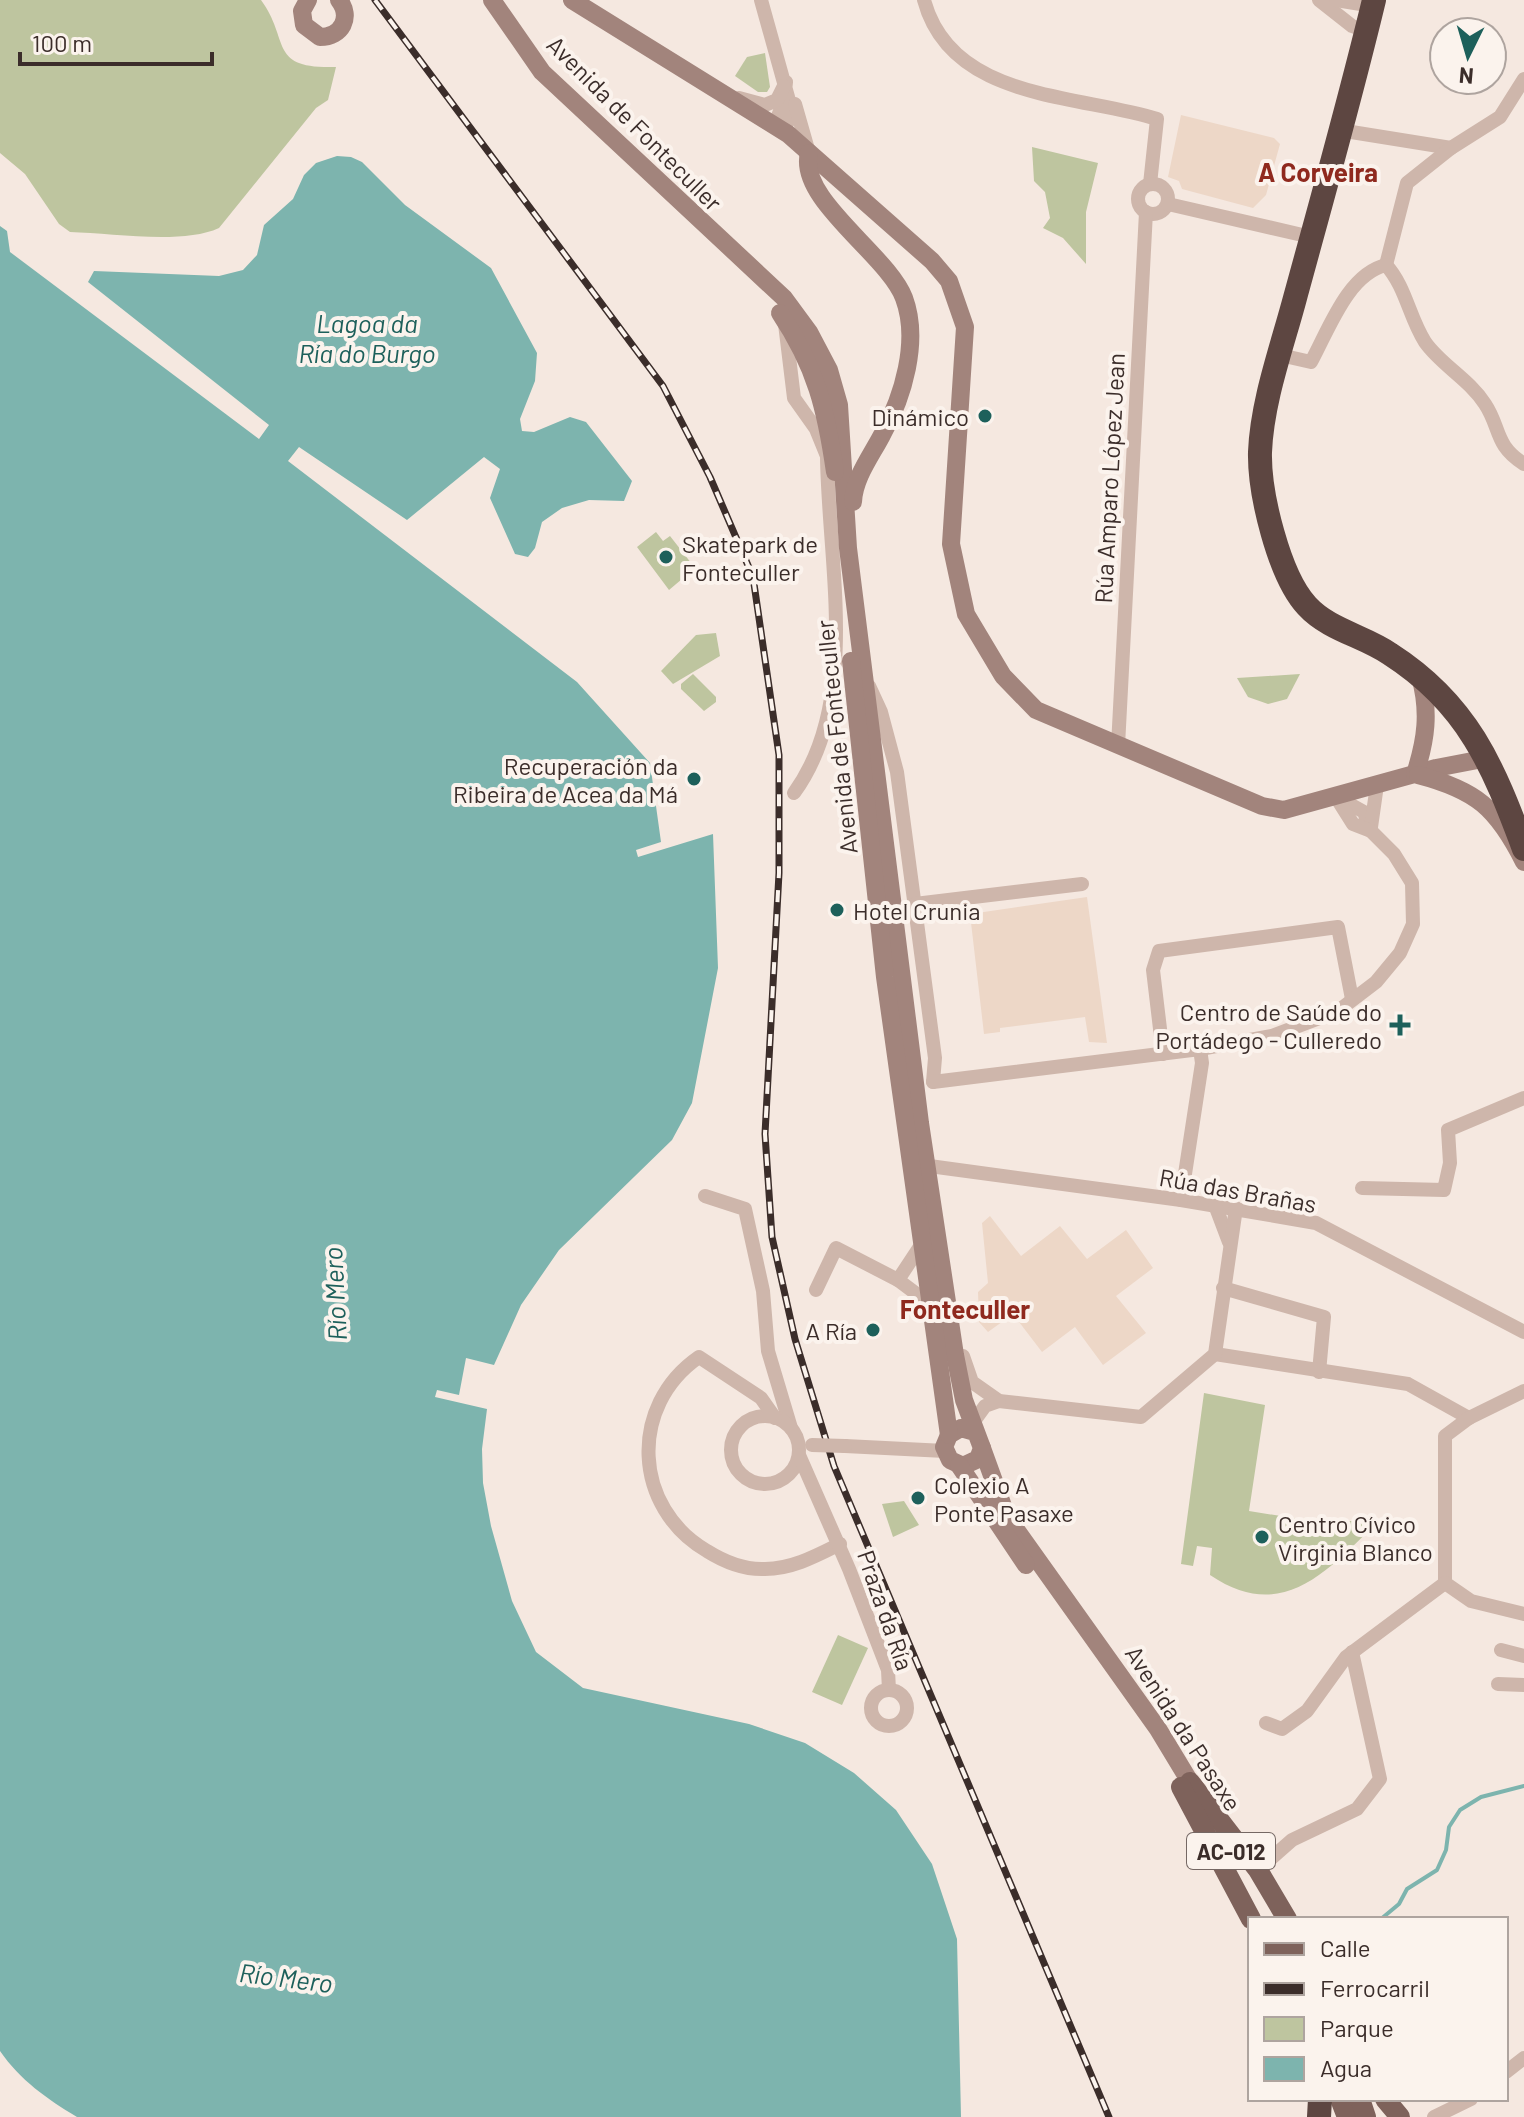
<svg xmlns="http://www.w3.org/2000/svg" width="1524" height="2117" font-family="Barlow,sans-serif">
  <rect width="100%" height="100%" fill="#f5e8e0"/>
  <g fill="#bec59f">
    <path d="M0 0H261C291 41 267 69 336 67L328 100 316 108 219 228C182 245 112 233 70 232L59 224 25 174 0 153Z"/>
    <path d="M765 53 770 87 767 92H758L735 76 747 57Z"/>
    <path d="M1032 147 1098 163 1086 212V264L1063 238 1043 228 1050 218 1045 192 1034 181Z"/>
    <path d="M656 532 663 541 670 536 695 568 669 590 637 547Z"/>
    <path d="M716 633 720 656 673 684 661 671 696 635Z"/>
    <path d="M693 674 716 697V702L704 711 681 689V684Z"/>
    <path d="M1300 674 1287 699 1268 704 1248 697 1237 678Z"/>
    <path d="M1204 1393 1265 1405 1249 1511 1312 1521H1379C1328 1569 1284 1625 1210 1575L1212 1548 1197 1546 1193 1566 1181 1564Z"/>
    <path d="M904 1501 919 1525 893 1537 882 1504Z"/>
    <path d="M838 1635 868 1648 842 1705 812 1692Z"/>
  </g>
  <g fill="#edd7c7">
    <path d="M1181 115 1274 138 1280 144 1266 195 1253 208 1182 189 1179 181 1168 177Z"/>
    <path d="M1087 897 1107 1043 1089 1042 1085 1017 1000 1028V1032L984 1034 970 914Z"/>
    <path d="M990 1216 1021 1256 1060 1226 1087 1259 1126 1230 1153 1268 1116 1296 1146 1333 1103 1365 1075 1327 1042 1352 1013 1314 988 1332 979 1322 978 1292 988 1283 982 1223Z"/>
  </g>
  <path fill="#7db4ae" d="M337 156 351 157 362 162 405 205 491 268 537 353 535 381 520 419 522 431 534 432 570 417 586 422 632 481 624 501 589 500 562 508 542 522 535 548 528 557 515 554 490 498 500 469 484 457 407 520 299 447 288 461 577 682 650 763 661 842 636 850 638 857 713 834 718 968 692 1103 672 1140 559 1250 521 1305 494 1365 466 1358 459 1395 437 1390 435 1397 487 1409 482 1449 483 1483 491 1526 512 1601 536 1652 583 1688 749 1724 805 1743 854 1773 896 1810 932 1864 957 1939 961 2117H77C47 2099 20 2080 0 2051V226L7 231 10 252 259 439 269 425 88 282 94 271 219 276 243 270 257 255 264 225 293 199 304 175 316 163Z"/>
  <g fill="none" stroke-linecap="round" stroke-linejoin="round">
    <path stroke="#7db4ae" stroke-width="4" d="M1381 1919 1399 1904 1407 1889 1437 1870 1446 1850 1449 1827 1460 1810 1481 1797 1524 1786"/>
    <g stroke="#ceb6ab" stroke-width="14">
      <path d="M761 0 793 115 785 126H774L784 101 786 82"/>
      <path d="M924 0C951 101 1078 94 1157 119L1150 184"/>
      <path d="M1319 0 1352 26 1366 31"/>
      <path d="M1336 0 1373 6"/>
      <path d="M739 98 765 105 777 100 784 86"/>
      <path d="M795 104 809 153"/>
      <path d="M1339 130 1451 148"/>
      <circle cx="1153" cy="199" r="15"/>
      <path d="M1168 204 1311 237"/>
      <path d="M1386 265 1407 183 1451 148 1500 117 1524 79"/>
      <path d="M785 324 794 398 816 429 827 456C828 563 861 701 794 793"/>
      <path d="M1280 355 1311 362C1329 329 1348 274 1386 265 1406 287 1409 317 1425 342 1441 365 1469 379 1485 404 1501 428 1494 445 1524 464"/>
      <path d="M869 686 881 712 897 772 935 1058 933 1082"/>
      <path d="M1118 746 1146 212"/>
      <path d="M1337 797 1364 812 1371 831"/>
      <path d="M1371 827 1377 785"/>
      <path d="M915 904 1082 884"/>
      <path d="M1163 1054 1153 970 1159 951 1338 927 1352 999"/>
      <path d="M933 1082 1200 1049 1272 1036 1338 1011 1376 982 1400 953 1413 924 1412 883 1394 854 1371 831 1353 824 1336 797"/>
      <path d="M922 1165 1181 1200 1316 1223 1524 1332"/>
      <path d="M1362 1188 1444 1190 1450 1163 1448 1130 1524 1098"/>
      <path d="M705 1196 745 1209 763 1291 768 1351 791 1428"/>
      <path d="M1181 1200 1202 1063 1200 1049"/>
      <path d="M1215 1205 1229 1242"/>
      <path d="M921 1245 898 1280 930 1304"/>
      <path d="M1223 1288 1324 1317 1319 1372"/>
      <path d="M816 1290 836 1248 898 1280"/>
      <path d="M1215 1354 1408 1384 1469 1418"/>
      <path d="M963 1356 972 1382 999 1401 1141 1417 1215 1354 1236 1208"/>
      <path d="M1524 1391 1469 1418 1445 1436V1583L1471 1601 1524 1614"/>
      <circle cx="765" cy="1450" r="34"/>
      <path d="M775 1418 761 1398 699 1357C628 1406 633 1508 707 1551 723 1561 744 1570 765 1569 792 1569 816 1556 840 1544"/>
      <path d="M972 1424 985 1406 999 1401"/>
      <path d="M845 1446 945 1451"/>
      <path d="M799 1455 849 1569 888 1670 889 1690"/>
      <path d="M1501 1650 1524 1656"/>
      <path d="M1498 1684 1524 1685"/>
      <circle cx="889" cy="1708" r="18"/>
      <path d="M1266 1723 1282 1729 1307 1711 1346 1657 1445 1583"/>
      <path d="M1258 1870 1292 1840 1357 1809 1380 1779 1352 1652"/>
      <path d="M1506 2072 1524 2058"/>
      <path d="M1434 2117 1471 2099"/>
    </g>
    <g stroke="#a2847c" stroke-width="18">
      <path d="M308 0 302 11 304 25 320 37C342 37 352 17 339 0"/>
      <path d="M492 0 542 72 784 298 809 332 829 370 839 405 848 548 920 1123 955 1355 964 1400 982 1448 978 1459 963 1466 950 1460 944 1447 949 1435 961 1428 975 1432"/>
      <path d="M572 0 788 134 932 261 949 281 965 327 951 544 966 614 1003 676 1036 710 1262 806 1284 810 1436 768 1488 758"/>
      <path d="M809 153C797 199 888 255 904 298 920 341 903 397 882 435 871 456 854 478 853 502"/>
      <path d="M780 313C816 367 826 409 835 472"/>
      <path d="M851 661 885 977 949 1435"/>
      <path d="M1415 774C1426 740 1430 712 1420 676"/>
      <path d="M1418 775C1476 790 1497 808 1524 862"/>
      <path d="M982 1448 1007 1517 1158 1729 1190 1782"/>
      <path d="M959 1465 1026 1565"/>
    </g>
    <g stroke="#7e625b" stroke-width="20">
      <path d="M1190 1782 1258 1870 1287 1919"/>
      <path d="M1181 1787 1251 1919"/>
      <path d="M1340 2099 1347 2117"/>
      <path d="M1360 2099 1366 2117"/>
      <path d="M1385 2099 1400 2117"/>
    </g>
    <g stroke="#5d4641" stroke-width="24">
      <path d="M1374 0C1350 100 1322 199 1295 298 1282 347 1262 401 1260 452 1259 493 1279 576 1307 606 1329 630 1364 636 1390 654 1468 704 1493 766 1524 849"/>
      <path d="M1319 2117 1320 2099"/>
    </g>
    <g stroke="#3b2d2a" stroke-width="7">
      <path id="rail" d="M375 0 663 386 710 477 753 577 779 755V873L765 1134 772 1237 795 1339 834 1466 1109 2117"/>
    </g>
    <use href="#rail" stroke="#fbf3ed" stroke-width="4" stroke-dasharray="12" stroke-linecap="butt"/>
    <path stroke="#ceb6ab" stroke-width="14" d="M812 1445 845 1446"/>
  </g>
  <g fill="#1d605b" stroke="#fbf3ed" stroke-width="3">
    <circle cx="985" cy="416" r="8"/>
    <circle cx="666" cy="557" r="8"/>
    <circle cx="694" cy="779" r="8"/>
    <circle cx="837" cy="910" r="8"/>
    <path d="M1396 1013h8v8h8v8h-8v8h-8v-8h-8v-8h8z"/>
    <circle cx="873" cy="1330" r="8"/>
    <circle cx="918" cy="1498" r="8"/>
    <circle cx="1262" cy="1537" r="8"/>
  </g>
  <g text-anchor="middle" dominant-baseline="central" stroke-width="8" stroke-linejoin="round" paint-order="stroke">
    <rect fill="#fbf3ed" stroke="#756864" stroke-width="2" x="1187" y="1833" width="88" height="36" rx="6"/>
    <g font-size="22" font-weight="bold" fill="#3b2d2a">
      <text x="1231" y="1851">AC-012</text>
    </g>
    <g font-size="24" fill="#3b2d2a" stroke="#fbf3ed">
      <text transform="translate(635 123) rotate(45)">Avenida de Fonteculler</text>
      <text transform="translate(1109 478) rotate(-87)">Rúa Amparo López Jean</text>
      <text transform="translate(836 737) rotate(-96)">Avenida de Fonteculler</text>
      <text transform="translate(1238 1190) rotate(10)">Rúa das Brañas</text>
      <text transform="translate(886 1610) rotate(71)">Praza da Ría</text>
      <text transform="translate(1184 1728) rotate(57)">Avenida da Pasaxe</text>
    </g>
    <g font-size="24" fill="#3b2d2a" stroke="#fbf3ed" text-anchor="end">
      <text x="969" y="416">Dinámico</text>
      <text x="682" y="543" text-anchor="start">Skatepark de<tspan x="682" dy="28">Fonteculler</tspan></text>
      <text x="678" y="765">Recuperación da<tspan x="678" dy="28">Ribeira de Acea da Má</tspan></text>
      <text x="853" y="910" text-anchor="start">Hotel Crunia</text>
      <text x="1382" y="1011">Centro de Saúde do<tspan x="1382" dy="28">Portádego - Culleredo</tspan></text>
      <text x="857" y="1330">A Ría</text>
      <text x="934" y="1484" text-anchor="start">Colexio A<tspan x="934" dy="28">Ponte Pasaxe</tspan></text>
      <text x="1278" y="1523" text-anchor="start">Centro Cívico<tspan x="1278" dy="28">Virginia Blanco</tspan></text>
    </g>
    <g font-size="26" font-weight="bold" fill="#8f291e" stroke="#fbf3ed">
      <text x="1318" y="171">A Corveira</text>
      <text x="965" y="1308">Fonteculler</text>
    </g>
    <g font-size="26" font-style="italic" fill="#1d605b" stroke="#fbf3ed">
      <text x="367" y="322">Lagoa da<tspan x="367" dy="30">Ría do Burgo</tspan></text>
      <text transform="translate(334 1294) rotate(-93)">Río Mero</text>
      <text transform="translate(286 1977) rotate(7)">Río Mero</text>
    </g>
  </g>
  <rect x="1248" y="1917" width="260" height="184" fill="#fbf3ed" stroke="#aea49f" stroke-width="2"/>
  <rect x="1264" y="1943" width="40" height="12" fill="#7e625b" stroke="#aea49f" stroke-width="2"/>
  <text x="1320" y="1957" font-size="24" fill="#3b2d2a">Calle</text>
  <rect x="1264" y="1983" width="40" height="12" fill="#3b2d2a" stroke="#aea49f" stroke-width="2"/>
  <text x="1320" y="1997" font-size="24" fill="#3b2d2a">Ferrocarril</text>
  <rect x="1264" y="2017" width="40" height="24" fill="#bec59f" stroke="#aea49f" stroke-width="2"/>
  <text x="1320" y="2037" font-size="24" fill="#3b2d2a">Parque</text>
  <rect x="1264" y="2057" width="40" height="24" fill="#7db4ae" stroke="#aea49f" stroke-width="2"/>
  <text x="1320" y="2077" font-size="24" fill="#3b2d2a">Agua</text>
  <g transform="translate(1468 56) rotate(185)"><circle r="38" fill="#fbf3ed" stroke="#aea49f" stroke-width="2"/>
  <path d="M0-6L14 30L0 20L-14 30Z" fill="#1d605b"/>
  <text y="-12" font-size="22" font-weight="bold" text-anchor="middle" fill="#3b2d2a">N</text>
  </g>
  <path d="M20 52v12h192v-12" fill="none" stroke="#3b2d2a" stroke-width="4"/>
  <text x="32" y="52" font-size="24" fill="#3b2d2a" stroke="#fbf3ed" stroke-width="6" paint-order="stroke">100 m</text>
</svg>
